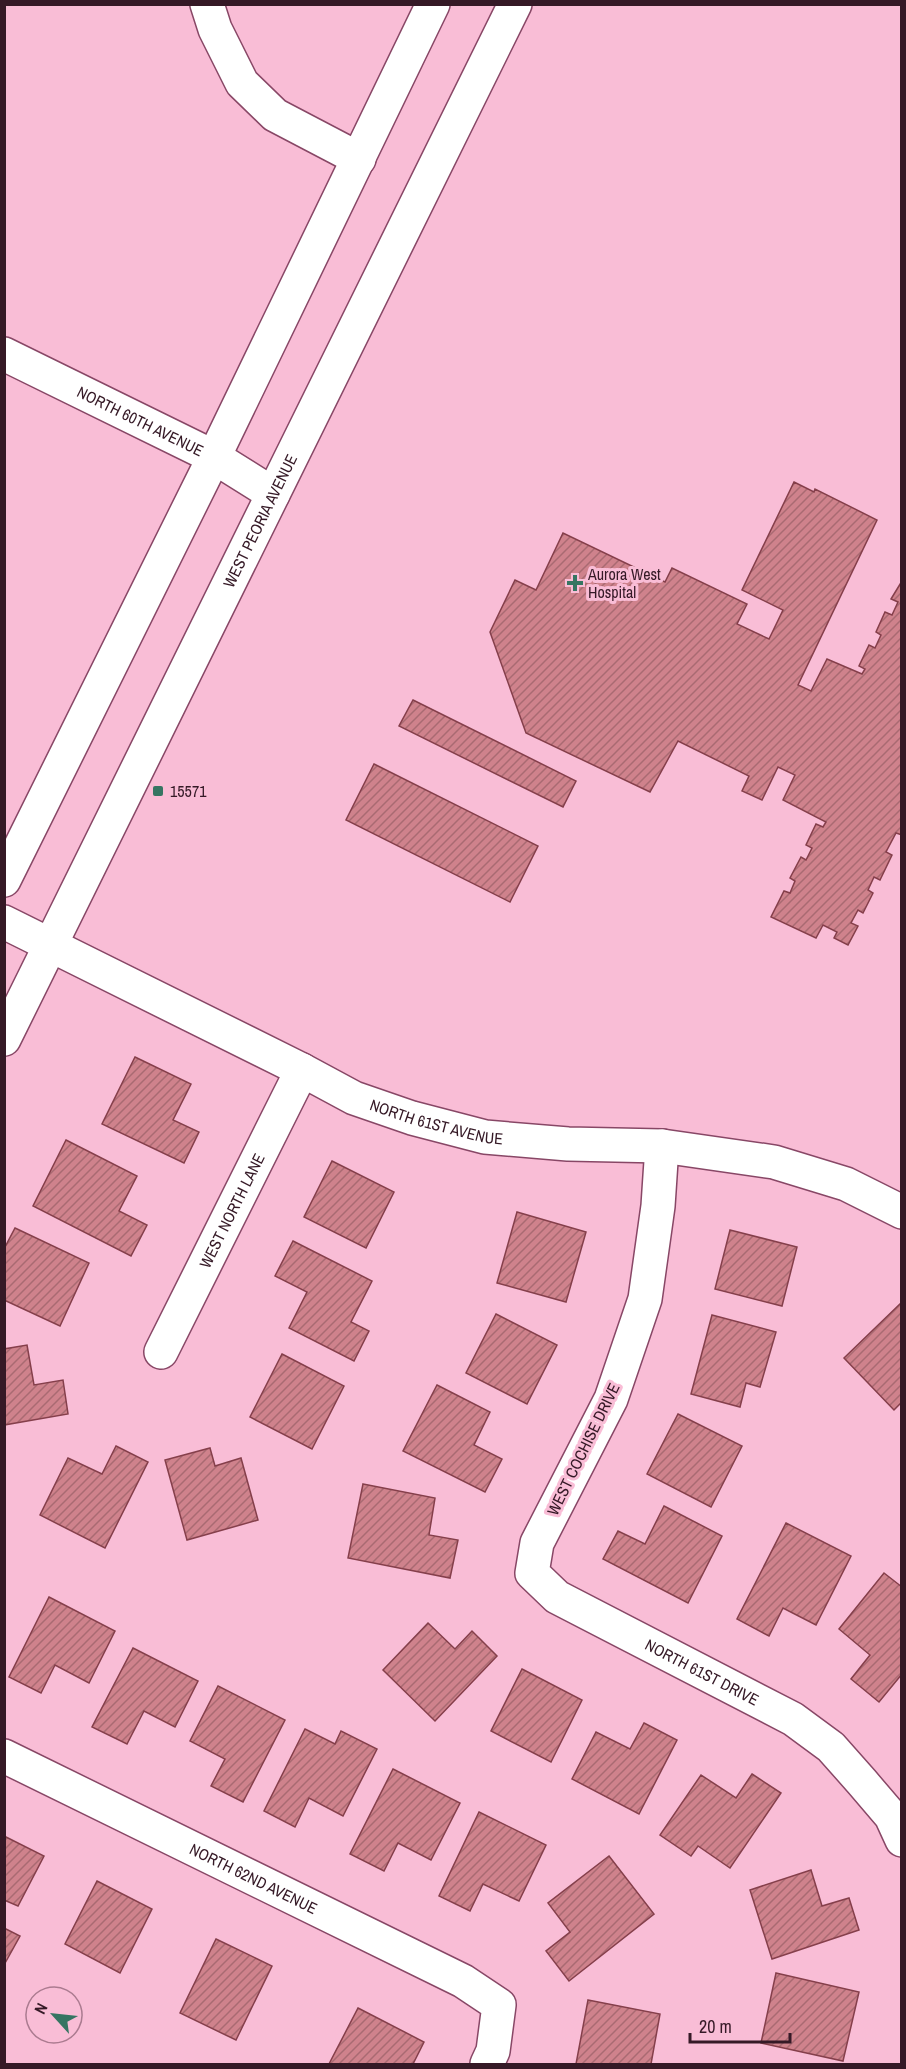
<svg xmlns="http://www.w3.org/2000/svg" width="906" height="2069" font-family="'Archivo Narrow',sans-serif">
  <defs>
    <pattern id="building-hatch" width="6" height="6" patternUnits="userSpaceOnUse" patternTransform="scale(1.5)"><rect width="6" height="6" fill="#cf828c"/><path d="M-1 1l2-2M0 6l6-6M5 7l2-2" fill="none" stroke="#a96a72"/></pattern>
  </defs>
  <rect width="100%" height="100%" fill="#f9bdd6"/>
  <g fill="url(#building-hatch)" stroke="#853f4b" stroke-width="1.5">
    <path d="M794 482 814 492 815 489 877 520 798 685 811 691 827 659 862 674 865 669 859 666 869 645 875 648 881 635 876 632 885 612 892 615 898 602 891 599 902 581V835L896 833 886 852 892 855 880 880 874 877 868 890 873 893 863 913 858 910 851 923 858 926 848 945 834 938 837 932 823 925 816 938 771 917 784 891 790 893 795 881 790 878 801 857 806 860 812 848 806 845 816 824 823 827 826 822 783 800 795 775 778 767 762 800 742 791 749 776 678 741 650 792 526 733 490 632 515 580 536 590 563 533 665 582 672 568 747 604 737 624 769 639 783 610 742 590Z"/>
    <path d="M413 700 576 781 563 807 399 726Z"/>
    <path d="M374 764 538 846 510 902 346 820Z"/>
    <path d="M135 1057 191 1084 173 1120 199 1132 184 1163 102 1124Z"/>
    <path d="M66 1140 137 1176 119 1211 147 1225 131 1256 33 1206Z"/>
    <path d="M332 1161 394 1192 366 1248 304 1217Z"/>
    <path d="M517 1212 586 1232 566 1302 497 1283Z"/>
    <path d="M15 1228 89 1263 60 1326 4 1300V1249Z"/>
    <path d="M730 1230 797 1247 782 1306 715 1289Z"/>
    <path d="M293 1241 372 1281 351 1322 369 1331 354 1361 289 1328 307 1292 275 1276Z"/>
    <path d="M902 1302V1402L894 1410 844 1358Z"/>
    <path d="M496 1314 557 1345 527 1404 466 1373Z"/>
    <path d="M712 1315 776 1332 760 1387 746 1383 740 1407 691 1394Z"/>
    <path d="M27 1345 34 1385 63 1380 68 1414 4 1425V1349Z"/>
    <path d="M282 1354 344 1386 312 1449 250 1417Z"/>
    <path d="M437 1385 490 1412 474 1445 502 1459 485 1492 403 1451Z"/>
    <path d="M678 1414 742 1446 711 1507 647 1474Z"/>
    <path d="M116 1446 148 1462 105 1548 40 1515 68 1458 102 1474Z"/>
    <path d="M210 1448 215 1466 241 1458 258 1520 187 1540 165 1460Z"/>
    <path d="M363 1484 435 1498 429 1535 458 1540 450 1578 348 1558Z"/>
    <path d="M664 1506 722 1536 688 1603 603 1559 618 1531 645 1544Z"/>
    <path d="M786 1523 851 1556 816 1625 783 1608 769 1636 737 1619Z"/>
    <path d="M884 1573 902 1587V1674L879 1702 851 1679 870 1655 839 1629Z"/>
    <path d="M49 1597 115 1631 89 1683 55 1665 41 1693 9 1677Z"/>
    <path d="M428 1623 455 1649 472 1631 497 1656 435 1721 383 1670Z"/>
    <path d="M133 1648 198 1681 175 1727 144 1711 127 1744 92 1727Z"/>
    <path d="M522 1669 582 1700 551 1762 491 1731Z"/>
    <path d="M218 1686 285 1720 243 1802 211 1786 225 1759 190 1741Z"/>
    <path d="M644 1723 677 1740 639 1814 572 1779 596 1732 630 1749Z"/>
    <path d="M305 1729 335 1744 341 1731 377 1749 343 1816 309 1798 295 1827 264 1811Z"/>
    <path d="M393 1769 460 1803 431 1860 398 1843 384 1871 350 1854Z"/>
    <path d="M752 1774 781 1793 730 1868 698 1846 691 1856 660 1835 701 1775 736 1798Z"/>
    <path d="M479 1812 546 1845 519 1901 483 1884 470 1911 439 1896Z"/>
    <path d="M4 1836 44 1856 18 1906 4 1900Z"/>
    <path d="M609 1856 654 1914 569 1981 546 1951 570 1932 548 1903Z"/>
    <path d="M811 1870 822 1906 849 1898 859 1930 772 1959 750 1890Z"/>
    <path d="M97 1881 152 1909 120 1973 65 1944Z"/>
    <path d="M4 1928 20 1936 4 1965Z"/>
    <path d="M216 1939 272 1966 236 2040 180 2013Z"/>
    <path d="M776 1973 859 1992 843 2061 761 2043Z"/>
    <path d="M588 2000 660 2014 651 2064H576Z"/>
    <path d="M358 2008 424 2042 413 2064H329Z"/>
  </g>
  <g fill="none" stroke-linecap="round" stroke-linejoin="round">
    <g stroke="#884766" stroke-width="36">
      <g id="minor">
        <path d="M207 4 215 29 242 83 275 115 359 159"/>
        <path id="s1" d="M4 354 214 457 273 494"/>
        <path id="s2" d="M4 922 302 1070 354 1098 412 1118 485 1137 568 1144 662 1146 774 1162 846 1184 902 1212"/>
        <path id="s3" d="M662 1146 658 1206 645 1299 611 1399 537 1543 532 1573 557 1597 793 1719 831 1747 862 1782 891 1816 902 1840"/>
        <path id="s4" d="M161 1352 302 1070"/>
        <path id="s5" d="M4 1756 463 1981 499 2005 493 2051 487 2064"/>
      </g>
    </g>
    <g stroke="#884766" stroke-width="36">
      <g id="major">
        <path d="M4 880 214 457 433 4"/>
        <path id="s6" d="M4 1039 515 4"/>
      </g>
    </g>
    <use href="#minor" stroke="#fff" stroke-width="33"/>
    <use href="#major" stroke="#fff" stroke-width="33"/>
  </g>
  <g fill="#367562" stroke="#f9bdd6" stroke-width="2">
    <path d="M572 574h6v6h6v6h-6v6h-6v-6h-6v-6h6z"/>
    <rect x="152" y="785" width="12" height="12" rx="3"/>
  </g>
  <g text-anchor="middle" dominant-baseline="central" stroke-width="6" stroke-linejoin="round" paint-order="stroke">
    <g font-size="16" fill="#351926" stroke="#f9bdd6">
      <text stroke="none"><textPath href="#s1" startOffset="152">NORTH 60TH AVENUE</textPath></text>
      <text stroke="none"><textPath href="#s6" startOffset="578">WEST PEORIA AVENUE</textPath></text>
      <text stroke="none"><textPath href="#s2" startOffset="478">NORTH 61ST AVENUE</textPath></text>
      <text stroke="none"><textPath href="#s4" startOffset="158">WEST NORTH LANE</textPath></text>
      <text transform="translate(583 1449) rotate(-64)">WEST COCHISE DRIVE</text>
      <text stroke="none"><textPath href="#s3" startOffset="650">NORTH 61ST DRIVE</textPath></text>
      <text stroke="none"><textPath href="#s5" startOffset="278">NORTH 62ND AVENUE</textPath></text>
    </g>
    <g font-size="16" fill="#351926" stroke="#f9bdd6" text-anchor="start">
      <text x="588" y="574">Aurora West<tspan x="588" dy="18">Hospital</tspan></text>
      <text x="170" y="791">15571</text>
    </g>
  </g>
  <rect width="906" height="2069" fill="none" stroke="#351926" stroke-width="12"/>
  <g transform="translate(54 2015) rotate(297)"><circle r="28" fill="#f9bdd6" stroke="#ab7b90" stroke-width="1.5"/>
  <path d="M0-4.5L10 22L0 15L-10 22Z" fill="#367562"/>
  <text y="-9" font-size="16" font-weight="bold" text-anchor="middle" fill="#351926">N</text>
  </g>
  <path d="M690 2033v9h100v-9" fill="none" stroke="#351926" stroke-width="3"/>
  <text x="699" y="2033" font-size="18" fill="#351926" stroke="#f9bdd6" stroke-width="4.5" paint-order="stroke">20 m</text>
</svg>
